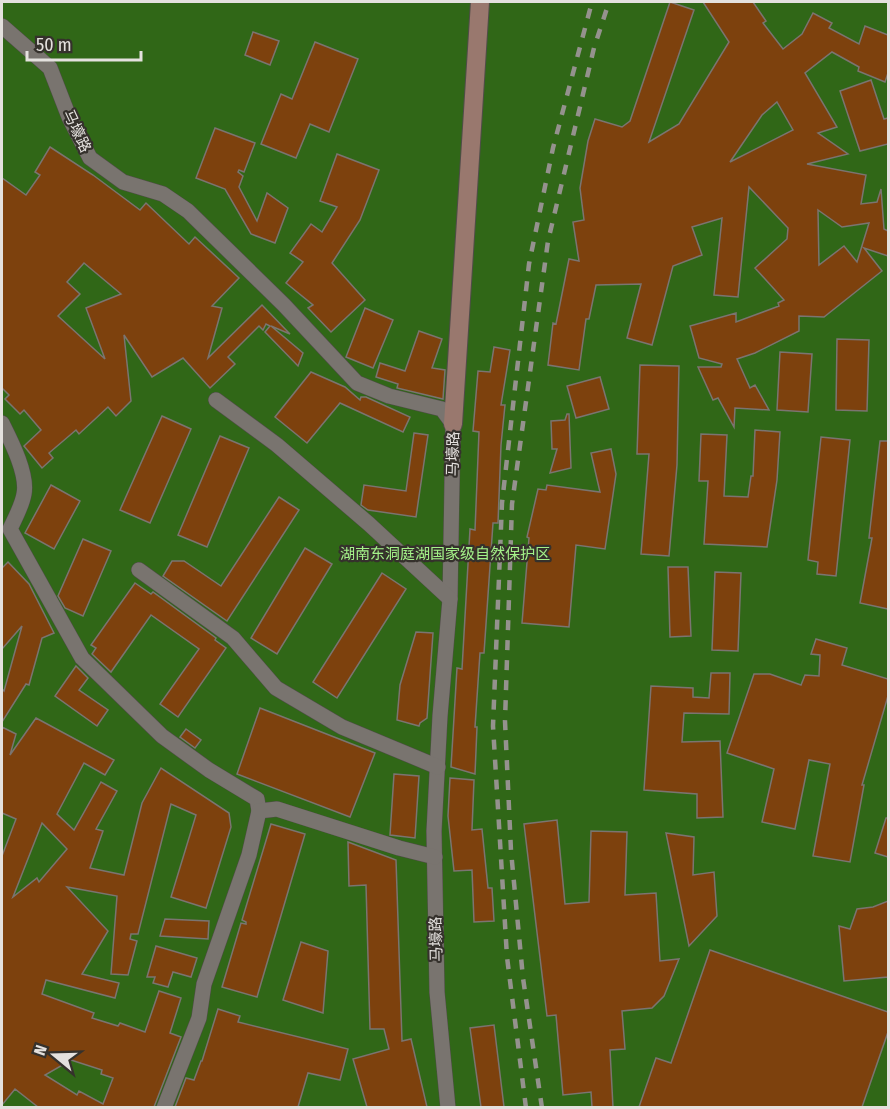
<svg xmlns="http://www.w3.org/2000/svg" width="890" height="1109" font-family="'Fira Sans Condensed','Noto Sans SC',sans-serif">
  <rect width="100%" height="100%" fill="#35312c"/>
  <path fill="#306717" d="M2 2H888V1107L2 1108Z"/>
  <g fill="#7d410d" stroke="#7b7470" stroke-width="1.5" fill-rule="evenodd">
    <path d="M670 2 694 10 649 142 679 124 729 42 703 2H753L766 21 763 23 783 49 802 34 813 13 832 23 829 28 859 44 865 26 888 35V73L885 82 858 71 859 67 832 52 805 73 837 127 818 133 848 154 807 164 866 175 861 204 877 202 881 189 884 229 888 231V256L864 248 882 271 824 317 799 316V331L755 353 737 359 750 388 755 385 769 410 735 408 734 427 718 398 713 400 698 367H721L722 364 699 358 690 326 736 313V322L779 306 778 303 784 300 755 268 787 239 788 228 749 187 738 297 714 295 722 218 692 227 702 255 673 266 652 345 627 338 641 284 596 285 589 319H586L579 370 548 365 553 323 556 324 569 259 579 261 573 222 584 220 580 188 588 141 595 119 622 127 630 121ZM777 102 793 130 730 162 762 115ZM818 210 842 227 869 223 857 262 844 246 819 265Z"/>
    <path d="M253 32 279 41 270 65 245 55Z"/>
    <path d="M315 42 358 59 329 132 310 124 296 158 261 144 281 94 292 99Z"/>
    <path d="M871 80 884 119 888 118V144L860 151 840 91Z"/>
    <path d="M215 128 255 143 244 172 239 170 238 172 243 176 239 187 257 221 267 193 288 208 275 243 251 234 225 189 196 178Z"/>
    <path d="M50 147 93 175 140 210 146 203 189 244 195 237 239 278 212 306 222 308 208 358 262 305 290 334 271 326 303 353 298 366 265 332 270 326 266 324 263 330 259 326 228 357 235 364 210 388 183 358 152 377 124 335 131 401 116 416 108 407 79 434 76 430 49 453 53 458 42 468 24 446 41 430 24 410 20 414 5 399 9 395 2 388V178L26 195 40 175 35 172ZM84 263 121 294 86 308 105 359 58 316 80 294 67 282Z"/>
    <path d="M337 154 379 170 360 220 332 263 365 300 331 332 308 308 313 305 286 283 303 262 290 253 311 224 322 232 337 207 320 201Z"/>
    <path d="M365 308 393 320 373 368 346 357Z"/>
    <path d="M419 331 442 339 432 368 445 370 443 399 397 388 398 384 376 377 380 363 405 371Z"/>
    <path d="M837 339 869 340 867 411 836 410Z"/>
    <path d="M494 347 510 350 501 405H505L501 445 498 523H493L484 653H480L475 727H477L475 774 451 767 457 668 462 669 470 529 475 530 479 432 473 431 478 371 490 372Z"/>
    <path d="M780 352 812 354 808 412 777 410Z"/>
    <path d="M640 365 679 366 677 465 669 556 641 554 649 454H637Z"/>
    <path d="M311 372 345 387 360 400 361 397H366L410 417 403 432 340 403 307 443 275 417Z"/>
    <path d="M600 377 609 409 576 418 567 386Z"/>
    <path d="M567 414H569L571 468 550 473 557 449H552L551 421 565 420Z"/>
    <path d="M162 416 191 429 150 523 120 510Z"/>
    <path d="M755 430 780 432 777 480 767 547 704 544 708 481H699L701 434 727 435 724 496 748 497 751 476H753Z"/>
    <path d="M414 433 428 435 416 517 368 510 361 505 364 485 406 491Z"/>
    <path d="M220 436 249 448 207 547 178 535Z"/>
    <path d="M821 437 850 440 836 576 817 574 818 562 808 560Z"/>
    <path d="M880 441H888V609L860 603 872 538H869Z"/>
    <path d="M611 449 616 474 605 549 576 545 569 627 522 623 529 538 527 537 538 489 546 490 547 485 600 492 591 453Z"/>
    <path d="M51 485 80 501 54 549 25 533Z"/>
    <path d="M279 497 299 510 227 621 163 576 172 561H184L221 586Z"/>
    <path d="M83 539 111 551 83 616 65 608 58 596Z"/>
    <path d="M305 548 332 564 277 654 251 638Z"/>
    <path d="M8 562 29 584 54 633 42 638 29 685 26 684 2 722V689L4 691 22 626 2 649V568Z"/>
    <path d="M668 567H688L691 636 670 637Z"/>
    <path d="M715 572 741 573 738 651 712 650Z"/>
    <path d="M382 573 406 589 337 698 313 682Z"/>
    <path d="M135 583 151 594 153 592 216 638 215 640 226 648 178 717 160 704 199 649 151 615 111 672 92 654 96 648 91 645Z"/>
    <path d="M416 632 433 633 427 718 420 723 419 726 397 720 400 685Z"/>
    <path d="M816 639 847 648 842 665 888 679V696L862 785H864L850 862 813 856 830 764 809 760 795 829 762 822 774 769 727 753 754 674H770L801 685 805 675 819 676 820 655 811 654Z"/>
    <path d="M76 666 88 678 79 690 108 710 97 726 55 696Z"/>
    <path d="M711 673H730L729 714 684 713 682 742 720 741 723 817 697 818V794L644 790 651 686 693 688V697L709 698Z"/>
    <path d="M260 708 375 753 350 817 237 774Z"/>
    <path d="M36 718 114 760 105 775 84 763 57 814 74 830 101 782 117 791 96 829 103 831 90 868 124 875 142 803 161 768 229 813 231 827 206 908 171 897 196 815 171 804 138 934H131L130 939 137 941 128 975 111 974 117 896 67 887 108 931 82 974 119 983 115 998 46 980 42 994 94 1013 92 1018 118 1026 120 1023 145 1032 159 991 181 998 170 1033 181 1037 154 1107H38L15 1089 2 1105V856L16 819 2 813V727L16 734 10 755ZM42 823 67 849 39 882 37 878 13 897ZM71 1060 102 1070 101 1074 113 1078 103 1104 79 1091 77 1095 45 1075Z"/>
    <path d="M186 729 201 740 195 748 180 737Z"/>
    <path d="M394 774 419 776 415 838 390 835Z"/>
    <path d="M450 778 474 780 472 830 482 829 488 888H492L494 921 474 922 472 870 454 871 448 816Z"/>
    <path d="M886 818H888V857L875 853Z"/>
    <path d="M557 820 565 904 589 902 591 831 627 832 625 895 656 893 660 961 679 959 664 996 652 1008 622 1011 625 1049 610 1050 613 1107H592L591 1092 563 1095 556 1015 547 1016 524 824Z"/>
    <path d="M271 824 305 834 257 997 222 987 241 923 246 924V922L242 920Z"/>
    <path d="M666 833 694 837 693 875 714 872 717 916 689 946Z"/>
    <path d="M348 842 396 860 402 1041 411 1039 427 1107H367L353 1059 389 1049 384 1029H370L366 885 349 886Z"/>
    <path d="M888 901V977L844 981 839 926 850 929 857 909 873 907Z"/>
    <path d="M165 919 209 921 208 939 160 936Z"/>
    <path d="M301 942 328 951 323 1013 283 1000Z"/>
    <path d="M156 946 197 958 191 977 173 972 168 987 153 983 155 977H147Z"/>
    <path d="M710 950 888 1012V1032L862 1107H639L656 1058 671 1063Z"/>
    <path d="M218 1009 240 1016 238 1022 348 1049 340 1080 308 1073 298 1107H175L186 1078 194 1080 201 1061H202Z"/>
    <path d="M494 1025 504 1107H481L470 1028Z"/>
  </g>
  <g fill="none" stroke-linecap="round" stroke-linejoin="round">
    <g stroke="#504d49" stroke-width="16">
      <g id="street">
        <path d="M2 26 50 68 69 117 90 158 123 182 163 194 188 211 284 305 357 383 389 396 442 409 453 424 450 599 440 716 434 831 437 992 448 1108"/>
        <path d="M216 400 277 445 369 524 450 599"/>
        <path d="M2 423C11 441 28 474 24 494 22 506 15 518 10 529L82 658 162 736 209 770 257 799 259 811"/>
        <path d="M139 570 233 638 276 688 342 727 438 767"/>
        <path d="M164 1108 199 1018 204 984 249 855 259 811 277 809 399 848 435 857"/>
      </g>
    </g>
    <g stroke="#504d49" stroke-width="20">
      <path id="secondary" d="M453 424 480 2"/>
    </g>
    <use href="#street" stroke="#79746f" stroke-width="15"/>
    <use href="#secondary" stroke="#99786e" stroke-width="18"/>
    <g stroke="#95928e" stroke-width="4.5" stroke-dasharray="10 10" stroke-linecap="butt">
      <path d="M526 1108 507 957 493 726 502 503 529 264 553 148 592 2"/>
      <path d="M542 1108 523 978 511 851 505 721 512 504 548 241 594 48 609 2"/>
    </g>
  </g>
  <g text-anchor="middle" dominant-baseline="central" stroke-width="4.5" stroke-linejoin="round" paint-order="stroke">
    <g font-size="15" fill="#e4e1de" stroke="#35312c">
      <text transform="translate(77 131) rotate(65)">马壕路</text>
      <text transform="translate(453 454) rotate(-89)">马壕路</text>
      <text transform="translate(436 939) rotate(-91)">马壕路</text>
    </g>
    <g font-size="15" fill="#a4f289" stroke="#35312c">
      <text x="445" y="554">湖南东洞庭湖国家级自然保护区</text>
    </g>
  </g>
  <rect width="890" height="1109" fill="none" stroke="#e4e1de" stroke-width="6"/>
  <g transform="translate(54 1055) rotate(289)" stroke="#35312c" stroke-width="4.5" paint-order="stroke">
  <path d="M0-4.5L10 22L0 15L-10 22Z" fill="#e4e1de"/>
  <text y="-9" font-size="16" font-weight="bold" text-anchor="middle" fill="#e4e1de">N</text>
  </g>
  <path d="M27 51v9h114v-9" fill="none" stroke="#e4e1de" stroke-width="3"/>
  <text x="36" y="51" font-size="18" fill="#e4e1de" stroke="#35312c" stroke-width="4.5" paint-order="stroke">50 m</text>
</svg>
